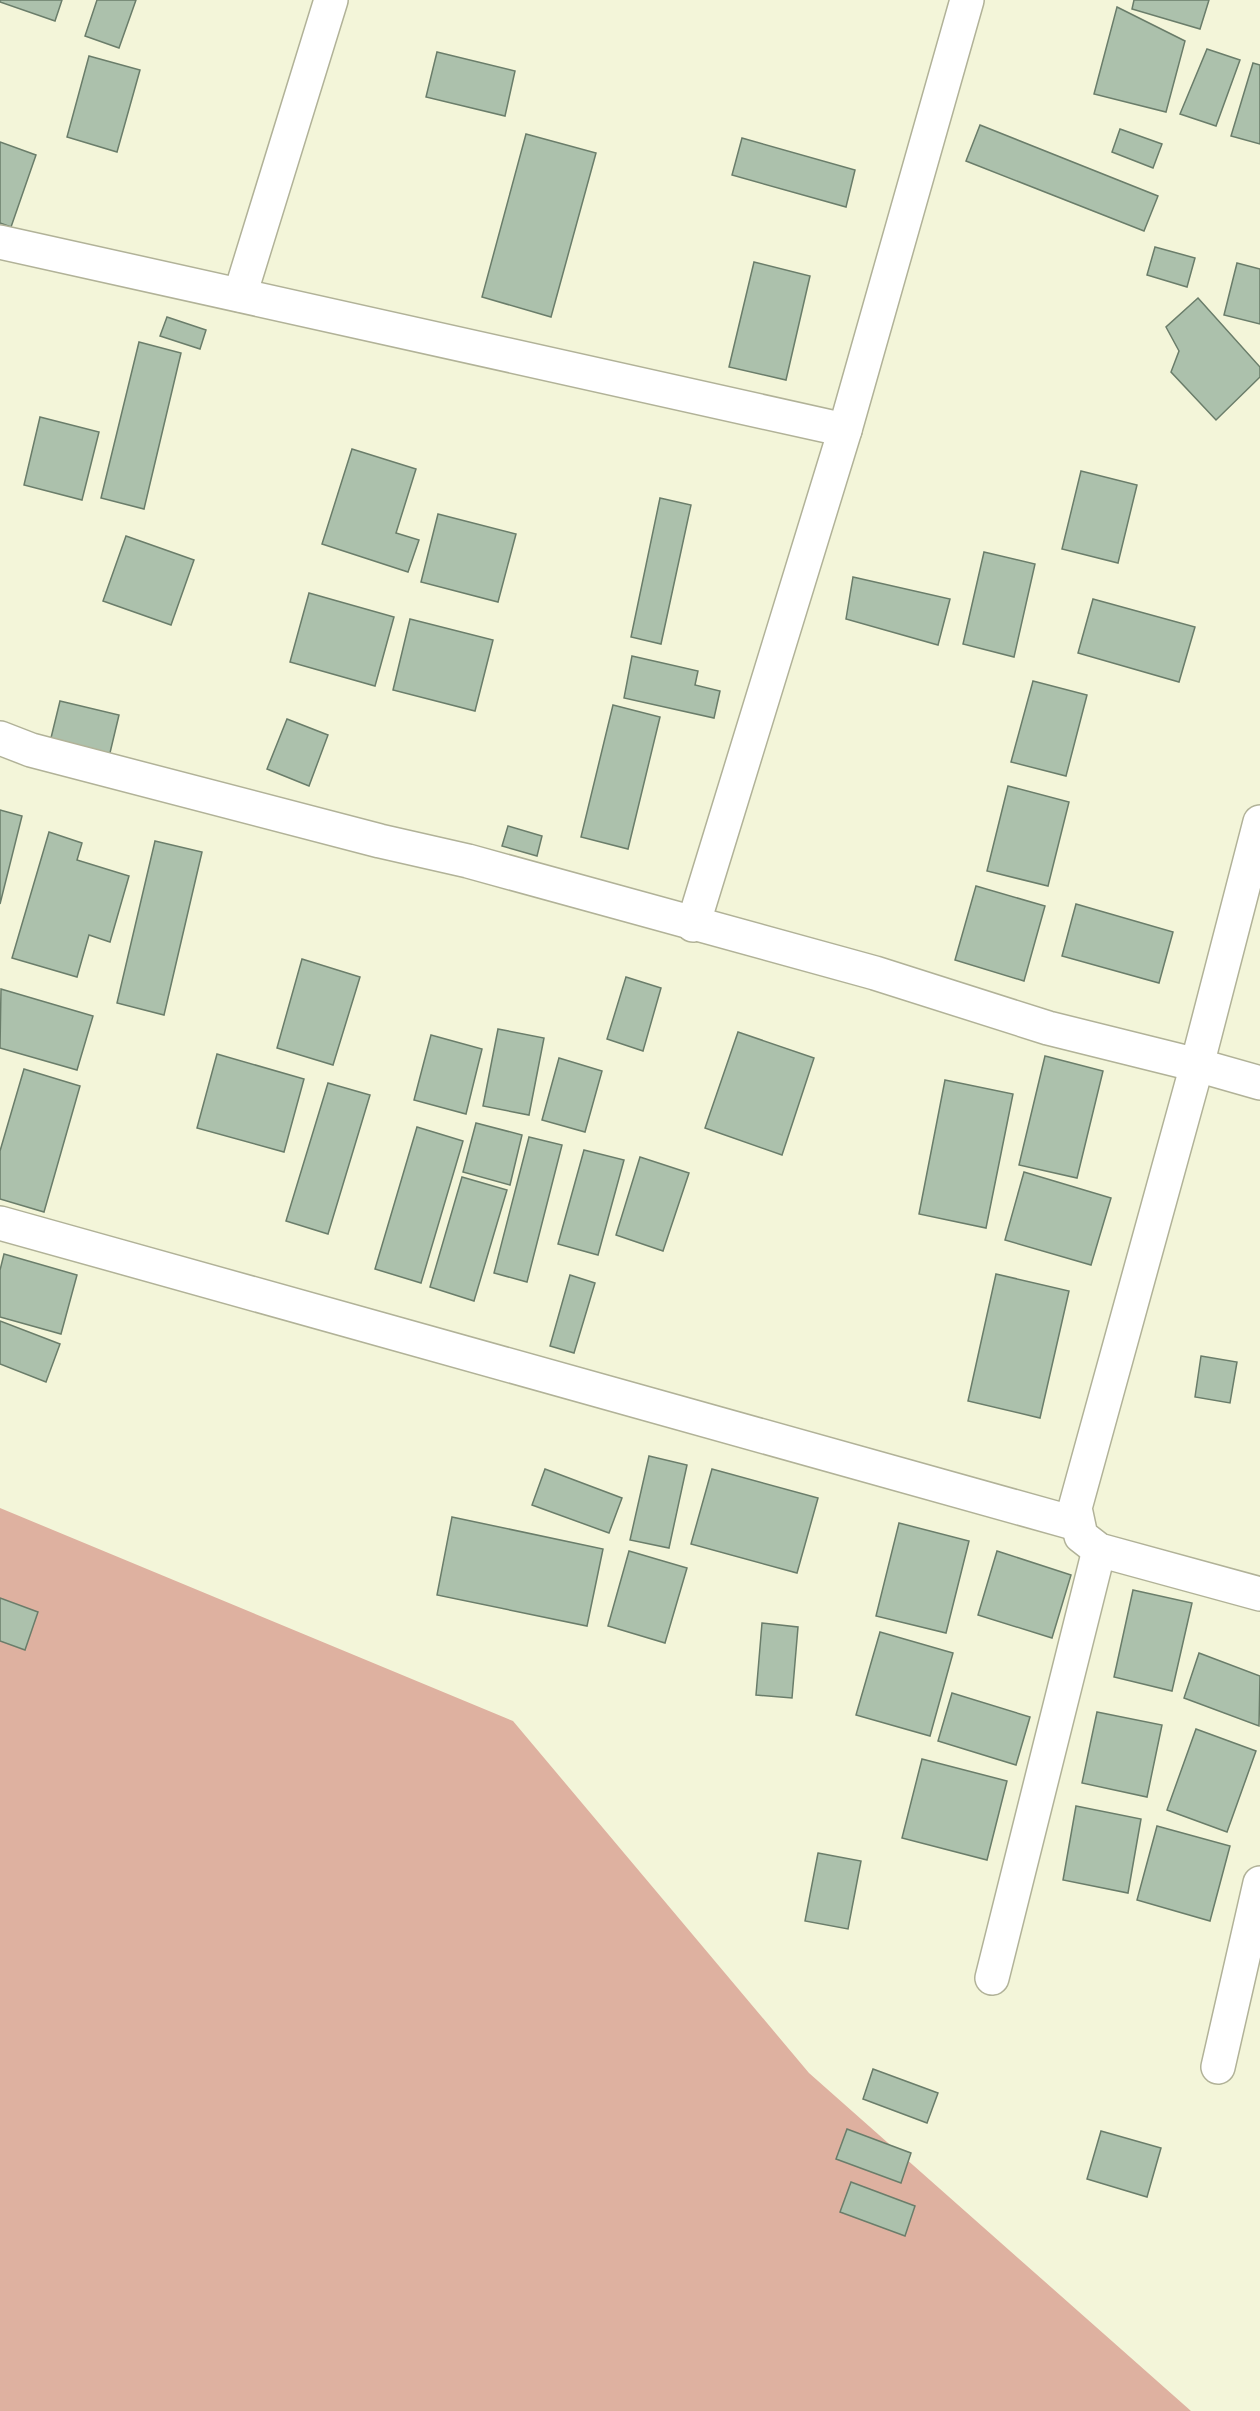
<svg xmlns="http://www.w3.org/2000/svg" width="1260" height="2411" font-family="Jost,sans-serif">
  <rect width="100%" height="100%" fill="#f3f5d9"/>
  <path fill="#deb1a0" d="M0 1508 513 1721 809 2073 1191 2411H0Z"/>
  <g fill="#acc1ac" stroke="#6a7d6a" stroke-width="1.5">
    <path d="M0 0H62L55 21 0 2Z"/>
    <path d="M97 0H136L119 48 85 36Z"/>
    <path d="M1134 0H1209L1200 29 1132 9Z"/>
    <path d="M1117 7 1185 41 1166 112 1094 94Z"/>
    <path d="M1207 49 1240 60 1216 126 1180 114Z"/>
    <path d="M437 52 515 71 505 116 426 97Z"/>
    <path d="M89 56 140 70 117 152 67 137Z"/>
    <path d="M1253 63 1260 65V144L1231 136Z"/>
    <path d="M980 125 1158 196 1144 231 966 161Z"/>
    <path d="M1120 129 1162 144 1153 168 1112 152Z"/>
    <path d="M526 134 596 153 551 317 482 297Z"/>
    <path d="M742 138 855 170 846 207 732 175Z"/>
    <path d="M0 142 36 155 11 227 0 223Z"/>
    <path d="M1155 247 1195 258 1187 287 1147 275Z"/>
    <path d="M754 262 810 276 786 380 729 367Z"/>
    <path d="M1237 263 1260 269V324L1224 315Z"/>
    <path d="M1198 298 1260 367V377L1216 420 1171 372 1179 351 1166 327Z"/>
    <path d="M167 317 206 330 200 349 160 336Z"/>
    <path d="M139 342 181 353 144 509 101 498Z"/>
    <path d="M40 417 99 432 82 500 24 485Z"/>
    <path d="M352 449 416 469 396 533 419 540 408 572 322 544Z"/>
    <path d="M1081 471 1137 485 1118 563 1062 549Z"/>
    <path d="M660 498 691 505 661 644 631 637Z"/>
    <path d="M438 514 516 534 498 602 421 582Z"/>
    <path d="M126 536 194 560 171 625 103 601Z"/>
    <path d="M984 552 1035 564 1014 657 963 644Z"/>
    <path d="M853 577 950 599 938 645 846 619Z"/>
    <path d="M309 593 394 617 375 686 290 662Z"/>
    <path d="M1093 599 1195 627 1179 682 1078 653Z"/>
    <path d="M410 619 493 640 475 711 393 690Z"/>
    <path d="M632 656 698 671 695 685 720 691 714 718 624 698Z"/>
    <path d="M1033 681 1087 695 1066 776 1011 762Z"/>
    <path d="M60 701 119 715 109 757 50 742Z"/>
    <path d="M613 705 660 717 628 849 581 837Z"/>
    <path d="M287 719 328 735 309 786 267 769Z"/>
    <path d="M1008 786 1069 802 1048 886 987 871Z"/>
    <path d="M0 810 22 816 0 904Z"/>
    <path d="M508 826 542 836 537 856 502 846Z"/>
    <path d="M49 832 82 843 77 860 129 876 110 942 89 935 77 977 12 958Z"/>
    <path d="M155 841 202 852 164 1015 117 1003Z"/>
    <path d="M976 886 1045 906 1024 981 955 960Z"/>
    <path d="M1076 904 1173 932 1159 983 1062 956Z"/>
    <path d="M302 959 360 977 333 1065 277 1048Z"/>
    <path d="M626 977 661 988 643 1051 607 1039Z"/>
    <path d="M1 989 93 1016 77 1070 0 1048Z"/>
    <path d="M498 1029 544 1038 529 1115 483 1106Z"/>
    <path d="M738 1032 814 1058 782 1155 705 1128Z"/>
    <path d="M431 1035 482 1049 466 1114 414 1100Z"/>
    <path d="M217 1054 304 1079 284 1152 197 1128Z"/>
    <path d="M1045 1056 1103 1071 1077 1178 1019 1165Z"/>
    <path d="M559 1058 602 1071 585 1132 542 1120Z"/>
    <path d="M24 1069 80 1086 44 1212 0 1199V1151Z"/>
    <path d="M945 1080 1013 1094 986 1228 919 1214Z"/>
    <path d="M328 1083 370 1095 328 1234 286 1221Z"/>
    <path d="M476 1123 522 1135 510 1185 463 1172Z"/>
    <path d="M417 1127 463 1141 421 1283 375 1269Z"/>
    <path d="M529 1137 562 1145 527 1282 494 1273Z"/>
    <path d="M584 1150 624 1160 598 1255 558 1244Z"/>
    <path d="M640 1157 689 1173 663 1251 616 1235Z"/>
    <path d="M1024 1172 1111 1198 1091 1265 1005 1240Z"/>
    <path d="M462 1177 507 1190 474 1301 430 1287Z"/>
    <path d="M4 1254 77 1275 61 1334 0 1317V1270Z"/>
    <path d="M996 1274 1069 1291 1040 1418 968 1401Z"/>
    <path d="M570 1275 595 1283 574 1353 550 1346Z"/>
    <path d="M0 1321 60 1344 46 1382 0 1364Z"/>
    <path d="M1201 1356 1237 1362 1230 1403 1195 1397Z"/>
    <path d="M649 1456 687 1465 669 1548 630 1540Z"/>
    <path d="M545 1469 622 1498 609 1533 532 1505Z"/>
    <path d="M712 1469 818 1498 797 1573 691 1544Z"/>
    <path d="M452 1517 603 1549 587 1626 437 1595Z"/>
    <path d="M899 1523 969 1541 946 1633 876 1616Z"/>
    <path d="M629 1551 687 1568 665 1643 608 1626Z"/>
    <path d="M997 1551 1071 1575 1052 1638 978 1615Z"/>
    <path d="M1133 1590 1192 1603 1172 1691 1114 1677Z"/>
    <path d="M0 1598 38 1612 25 1650 0 1641Z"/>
    <path d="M762 1623 798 1627 792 1698 756 1695Z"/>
    <path d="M880 1632 953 1653 930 1736 856 1715Z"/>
    <path d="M1199 1653 1260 1676 1259 1726 1184 1698Z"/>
    <path d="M952 1693 1030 1717 1016 1765 938 1741Z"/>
    <path d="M1097 1712 1162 1725 1147 1797 1082 1783Z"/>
    <path d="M1196 1729 1256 1751 1227 1832 1167 1810Z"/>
    <path d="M922 1759 1007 1781 987 1860 902 1838Z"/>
    <path d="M1076 1806 1141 1819 1128 1893 1063 1880Z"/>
    <path d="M1157 1826 1230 1846 1210 1921 1137 1900Z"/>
    <path d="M818 1853 861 1861 848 1929 805 1921Z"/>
    <path d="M873 2069 938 2093 927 2123 863 2099Z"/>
    <path d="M847 2129 911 2153 901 2183 836 2159Z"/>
    <path d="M1101 2131 1161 2148 1147 2197 1087 2179Z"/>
    <path d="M851 2182 915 2206 905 2236 840 2212Z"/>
  </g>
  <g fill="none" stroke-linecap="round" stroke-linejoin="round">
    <g stroke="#b1b298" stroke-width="36">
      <g id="minor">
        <path d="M0 242 845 430"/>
        <path d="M240 295 331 0"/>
        <path d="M0 738 31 750 380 841 468 861 875 973 1048 1028 1197 1065 1260 1083"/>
        <path d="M1260 822 1197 1065 1075 1508 1081 1536 1099 1550 1260 1594"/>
        <path d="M693 925 845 430 967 0"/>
        <path d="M0 1223 1077 1524"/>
        <path d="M992 1978 1099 1550"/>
        <path d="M1218 2067 1260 1883"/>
      </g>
    </g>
    <use href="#minor" stroke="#fff" stroke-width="33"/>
  </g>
</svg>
